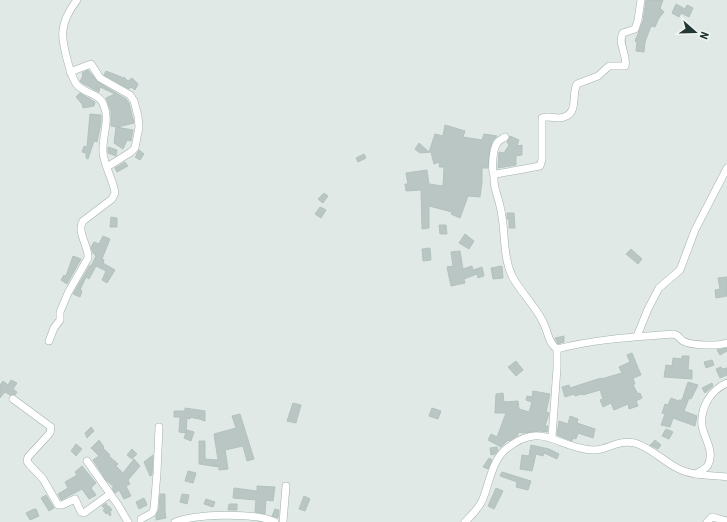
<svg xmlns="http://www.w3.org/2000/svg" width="727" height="522" font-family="'Roboto Condensed',sans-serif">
  <rect width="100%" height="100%" fill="#e0e9e6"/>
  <g fill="#b9c6c3" stroke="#b3c2be">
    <path d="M646 0H663L660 8 664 12 659 18 655 27 651 26 645 42 644 52 636 51 637 42 635 41 643 21Z"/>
    <path d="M676 4 685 9 687 5 693 8 689 17 681 13 679 17 672 13Z"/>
    <path d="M88 70 98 82 126 99 129 103 134 123 118 127 111 126V111L106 98 115 94 100 87 99 92 82 83 80 81 83 76 82 73Z"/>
    <path d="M106 71 124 78V77L128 81 132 78 138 84 135 90 131 87 129 89 104 75Z"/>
    <path d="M80 93 95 102 94 106 83 108 82 104 76 97Z"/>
    <path d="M90 114 101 115V123L97 142 94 141 88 159 86 158V153L82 152 84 146 87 147Z"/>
    <path d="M445 125 465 131 463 137 482 140 484 134 497 136 493 140 490 148 488 168H482V182L480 197 468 196 460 218 451 214 452 212 429 206V228L422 229 421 190 406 191 405 184H408L406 173 427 170 429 184 443 186 444 167H439L440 162 434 164 431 152 420 153 415 149 419 143 429 152 435 134 443 136Z"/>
    <path d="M116 127 133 130 131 141 127 140 123 149 114 143Z"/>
    <path d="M510 136 519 140 517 146 522 145V155L516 156V165L498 168 499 152 504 153 509 145 507 142Z"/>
    <path d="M108 147 117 150 116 156 108 153Z"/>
    <path d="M139 150 144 154 140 160 135 157 137 155H136Z"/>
    <path d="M364 154 366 158 358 162 356 158Z"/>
    <path d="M125 162 128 166 117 172 115 168Z"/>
    <path d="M324 193 328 196 323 203 318 199Z"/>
    <path d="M320 207 326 210 321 218 315 214Z"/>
    <path d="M507 213H514L515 228H509V219H507Z"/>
    <path d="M111 217 117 218V227H110Z"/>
    <path d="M439 225H446L447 234H440Z"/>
    <path d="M465 234 474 241 469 249 459 243Z"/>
    <path d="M103 236 110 239 102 259 104 260 103 263 115 270 107 283 102 280 106 271 96 266 89 279 86 277 80 290 82 291 80 297 73 294 90 265 91 266 96 256 93 253 91 247 94 242 99 244Z"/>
    <path d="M430 248 431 260 423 261 422 249Z"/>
    <path d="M631 249 642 259 638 264 626 254Z"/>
    <path d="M460 251 463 269 472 266 473 270 482 267 484 276 478 278 477 274 464 279 465 283 451 286 447 267 453 266 451 252Z"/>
    <path d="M73 256 81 259 67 284 61 280 64 275 66 276Z"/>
    <path d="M502 266 503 278 493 279 491 268Z"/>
    <path d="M727 277V296L716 298 715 290 720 289 718 278Z"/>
    <path d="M564 336V342L558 344 555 338Z"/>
    <path d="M727 348V351L720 355 717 350Z"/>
    <path d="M632 353 641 375 633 378 635 384 633 385 638 394 640 393 642 398 636 401 638 406 629 409 628 404 614 410 611 403 603 407 600 400 603 399 600 390 583 395 582 394 575 396 574 394 565 397 562 387 569 385 570 388 601 378V379L622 373 619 367 630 362 627 355Z"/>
    <path d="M682 356H689L688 370H692V379L664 377 666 365 672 366 673 358 682 359Z"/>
    <path d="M712 360 714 365 706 368 704 362Z"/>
    <path d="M516 361 523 370 516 376 508 367Z"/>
    <path d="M721 367 722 369 727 368V375L720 378 716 369Z"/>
    <path d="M11 380 17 383 13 389 17 392 15 395H10L5 392 0 398V385L3 381 8 385Z"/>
    <path d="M688 382 698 385 691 399 689 398 684 411 697 416 695 426 673 418 670 427 661 425 665 414 662 413 665 404 668 405 671 398 679 401V400H682Z"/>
    <path d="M712 383 713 386 705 393 702 388Z"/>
    <path d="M533 391 550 394 546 412 549 413 545 426H548L547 432 540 431 523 433 519 432 517 436 509 441 508 440 501 447 488 440 491 434 497 437 506 413H495L496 394 503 393 504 402 518 401 519 409 529 412 532 402 526 400 527 396 532 397Z"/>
    <path d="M293 403 301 405 296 423 287 421Z"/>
    <path d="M185 408 205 411V421L199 419V416L198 419 190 417V419L187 418 186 433 179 432 180 417H174V411H185Z"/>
    <path d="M432 408 441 411 438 419 429 416Z"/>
    <path d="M240 414 254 459 247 461 243 446 225 450 228 469 219 470V467L199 464V441H205V459L218 460 214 434 236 428 232 416Z"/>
    <path d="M570 416 578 419 577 423 595 429 593 438 578 433 576 439 573 438 572 441 557 435 559 421 568 424Z"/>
    <path d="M91 427 94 431 87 438 85 433Z"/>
    <path d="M666 429 673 432 669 439 662 436Z"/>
    <path d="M187 430 194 432 191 441 184 438Z"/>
    <path d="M99 440 104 447 103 448 110 455 109 456 118 464 116 466 123 473 134 459 140 466 128 480 130 484 126 486 131 496 124 499 119 490 115 493 112 488 114 487 106 480 93 460 99 456 91 448Z"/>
    <path d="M655 440 661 445 658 449 650 445Z"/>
    <path d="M76 444 82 449 76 456 71 451Z"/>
    <path d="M531 445 549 449 559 454 557 459 544 453 543 456 536 454 532 471 520 469 522 455 529 456Z"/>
    <path d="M497 447 498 450 495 454 491 455 490 448Z"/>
    <path d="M132 449 137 454 132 459 127 455Z"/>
    <path d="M153 455 152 475 150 476 144 462Z"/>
    <path d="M489 458 492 460 488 469 483 467Z"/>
    <path d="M82 466 96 483 91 488 96 495 89 499 82 489 61 500 58 494 68 488 65 482 77 475 75 472Z"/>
    <path d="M188 471 196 473 193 483 185 481Z"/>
    <path d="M502 472 531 481 528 490 516 487 517 482 500 476Z"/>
    <path d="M257 486 275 487 273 501 266 500 265 514 255 512 256 500 233 498 234 488 257 491Z"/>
    <path d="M496 488 503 491 494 509 488 506Z"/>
    <path d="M160 494H165V511L166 518 156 520V516L159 509Z"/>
    <path d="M182 494 189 495 187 504 180 502Z"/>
    <path d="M46 495 54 508 49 511 41 498Z"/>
    <path d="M304 496 310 499 305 511 299 509Z"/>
    <path d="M144 498 147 505 139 509 136 502Z"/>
    <path d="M206 499 215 502 213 507 204 504Z"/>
    <path d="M106 503 108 507 109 506 112 510 110 511 111 515 110 516 108 513 106 514 103 510 105 509 102 506Z"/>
    <path d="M229 504H237V510H228Z"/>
    <path d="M34 509H36L39 516 30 520 26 513Z"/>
    <path d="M275 509 279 510 278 518 272 516Z"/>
  </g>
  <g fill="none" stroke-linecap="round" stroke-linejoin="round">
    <g stroke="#a4b0ad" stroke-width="8">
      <g id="minor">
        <path d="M70 72 91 64 100 78 130 95 134 101 138 116 139 127 135 148 131 152 107 167"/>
        <path d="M494 175C491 170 493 149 497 143 498 141 502 139 505 137"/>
        <path d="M637 336 648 309 659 288 680 270 695 230 727 168"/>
        <path d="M49 341 54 328 60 320V312L68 293 88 258C89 246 76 232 83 221L112 199 115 193C113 179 104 166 103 152 102 136 110 121 104 106 100 93 86 94 78 86 71 79 61 41 63 30 64 20 71 8 77 0"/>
        <path d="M557 349C595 339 634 337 673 334 679 335 679 338 683 341 692 346 718 346 727 343"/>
        <path d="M13 399 51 427 50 433 28 457 27 461 29 464 43 479 58 505H62L75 499 76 501 81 512 84 513 110 494"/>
        <path d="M552 437 557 368V349C548 343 548 331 543 322 535 305 521 293 512 276 502 254 506 229 500 206 498 196 493 187 494 176L496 174 540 166 542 160V118C549 115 557 120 564 117 579 112 571 94 577 84L598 76 609 66H625C628 55 617 43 623 33L635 29 638 20 641 0"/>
        <path d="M87 461 118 505 128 522"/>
        <path d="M696 474C700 471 706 469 708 465 715 451 704 438 702 426 700 407 711 390 727 383"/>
        <path d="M141 522V519L152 513 154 509 157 473 159 427"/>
        <path d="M175 522C196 514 254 512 275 522"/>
        <path d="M283 522 286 486"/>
        <path d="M465 522C472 515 478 509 482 501 489 485 492 460 506 449 543 419 557 449 594 450 609 450 618 439 635 443 651 448 662 460 677 468 692 476 710 475 727 477"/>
        <path d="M707 522 712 517 727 521"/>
      </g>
    </g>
    <use href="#minor" stroke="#fff" stroke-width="7"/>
  </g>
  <g transform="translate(695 32) rotate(110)" stroke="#f0f6f4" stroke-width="3" paint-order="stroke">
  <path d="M0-3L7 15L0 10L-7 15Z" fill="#233835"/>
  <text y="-6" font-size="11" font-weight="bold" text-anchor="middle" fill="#233835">N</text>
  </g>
</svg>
